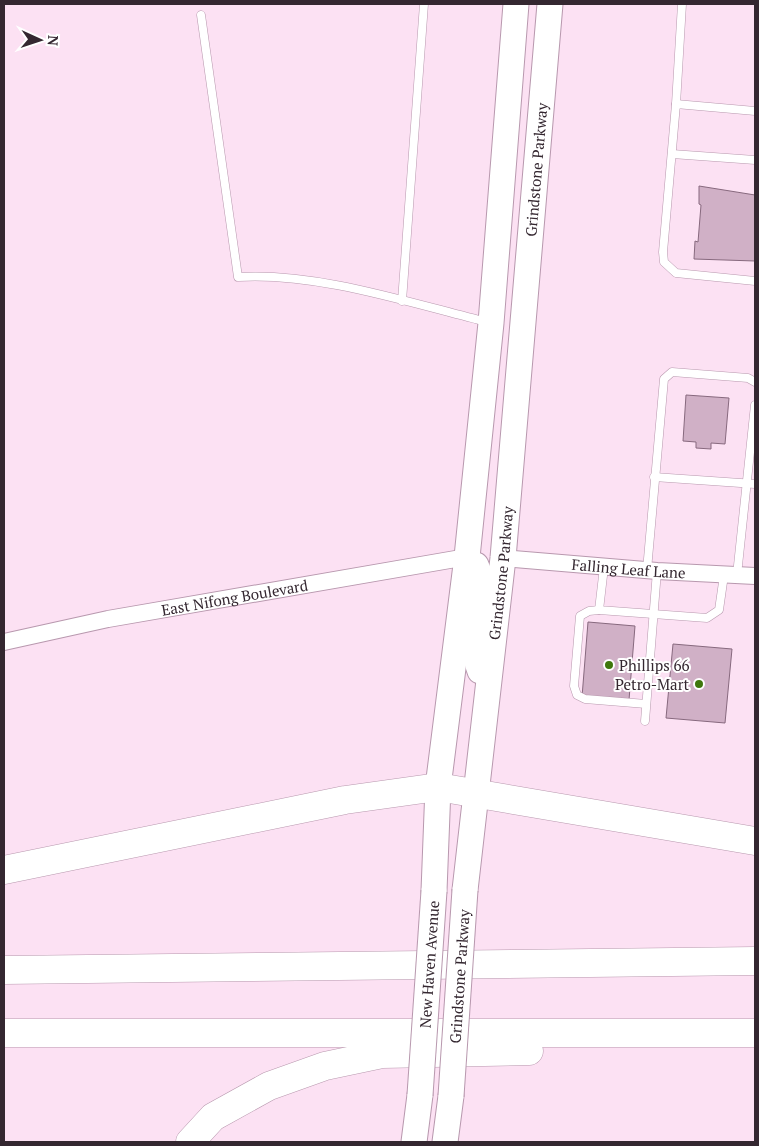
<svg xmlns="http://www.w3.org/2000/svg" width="759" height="1146" font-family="'PT Serif',serif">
  <rect width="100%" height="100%" fill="#fce1f3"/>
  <g fill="#d0b0c6" stroke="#87697e">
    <path d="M699 186 755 195V261L694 259 695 241 698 242 701 205 699 204Z"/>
    <path d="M686 395 729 398 725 444 711 443V449L696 448V442L683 441Z"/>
    <path d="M588 622 635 626 629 700 582 697Z"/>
    <path d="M673 644 732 649 725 723 666 718Z"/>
  </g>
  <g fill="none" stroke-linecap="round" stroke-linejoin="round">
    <g stroke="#b898ae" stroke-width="9">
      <g id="lane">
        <path d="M201 15 238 277C317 272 410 303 487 322"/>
        <path d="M676 104 682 4"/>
        <path d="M755 111 676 104 663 252 664 262 676 273 755 281"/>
        <path d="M672 154 755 160"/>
        <path d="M402 301 424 4"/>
        <path d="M654 477 755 484"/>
        <path d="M604 567 599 610 707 618 719 610 724 575"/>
        <path d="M647 570 664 379 672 372 748 378 755 382"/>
        <path d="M737 575 755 405"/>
        <path d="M599 610 589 611 580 616 574 686 577 695 585 699 646 704"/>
        <path d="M645 721 657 571"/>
      </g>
    </g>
    <g stroke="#b898ae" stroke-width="18">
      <g id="street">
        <path id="s1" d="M503 558 657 571 755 576"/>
        <path id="s2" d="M4 642 108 619 467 557"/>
      </g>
    </g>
    <g stroke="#b898ae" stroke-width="27">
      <g id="primary">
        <path d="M476 565C491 595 466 638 480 671"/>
        <path id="s3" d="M465 890 503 558 550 4"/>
        <path d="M434 891 438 787 467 557 491 323 516 4"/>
        <path d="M414 1142 420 1095"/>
        <path d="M445 1142 451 1096"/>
      </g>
    </g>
    <g stroke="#b898ae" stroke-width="29">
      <g id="highway">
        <path d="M4 870 345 800 438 787 755 841"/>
        <path d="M4 970 755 961"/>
        <path d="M4 1033H755"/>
        <path d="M190 1142 213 1117 269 1086 325 1066 382 1054 529 1051"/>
      </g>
    </g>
    <use href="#lane" stroke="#fff" stroke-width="8"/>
    <use href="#street" stroke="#fff" stroke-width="16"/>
    <use href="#primary" stroke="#fff" stroke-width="25"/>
    <use href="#highway" stroke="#fff" stroke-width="28"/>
    <g stroke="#b898ae" stroke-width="27" stroke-linecap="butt">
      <g id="primary-bridge">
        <path id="s4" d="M420 1095 434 891"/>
        <path id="s5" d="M451 1096 465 890"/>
      </g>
    </g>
    <use href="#primary-bridge" stroke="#fff" stroke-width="25"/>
  </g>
  <g fill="#3e770c" stroke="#fff" stroke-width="2">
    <circle cx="609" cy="665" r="5"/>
    <circle cx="699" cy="684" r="5"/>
  </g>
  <g text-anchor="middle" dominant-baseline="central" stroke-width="4" stroke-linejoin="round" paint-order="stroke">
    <g font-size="15" fill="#342730" stroke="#fff">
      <text stroke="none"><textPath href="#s3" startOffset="724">Grindstone Parkway</textPath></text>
      <text stroke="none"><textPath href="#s1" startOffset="126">Falling Leaf Lane</textPath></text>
      <text stroke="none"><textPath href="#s3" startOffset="319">Grindstone Parkway</textPath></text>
      <text stroke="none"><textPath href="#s2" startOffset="235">East Nifong Boulevard</textPath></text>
      <text stroke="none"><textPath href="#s4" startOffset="131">New Haven Avenue</textPath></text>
      <text stroke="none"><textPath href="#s5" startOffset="120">Grindstone Parkway</textPath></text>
    </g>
    <g font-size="15" fill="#342730" stroke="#fff" text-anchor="start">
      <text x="619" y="665">Phillips 66</text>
      <text x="689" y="684" text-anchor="end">Petro-Mart</text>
    </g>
  </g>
  <rect width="759" height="1146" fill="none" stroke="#342730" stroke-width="10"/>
  <g transform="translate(40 40) rotate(93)" stroke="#ffffff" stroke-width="4" paint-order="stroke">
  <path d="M0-4L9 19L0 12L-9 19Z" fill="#342730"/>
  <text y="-8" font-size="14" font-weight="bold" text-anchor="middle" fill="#342730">N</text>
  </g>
</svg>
